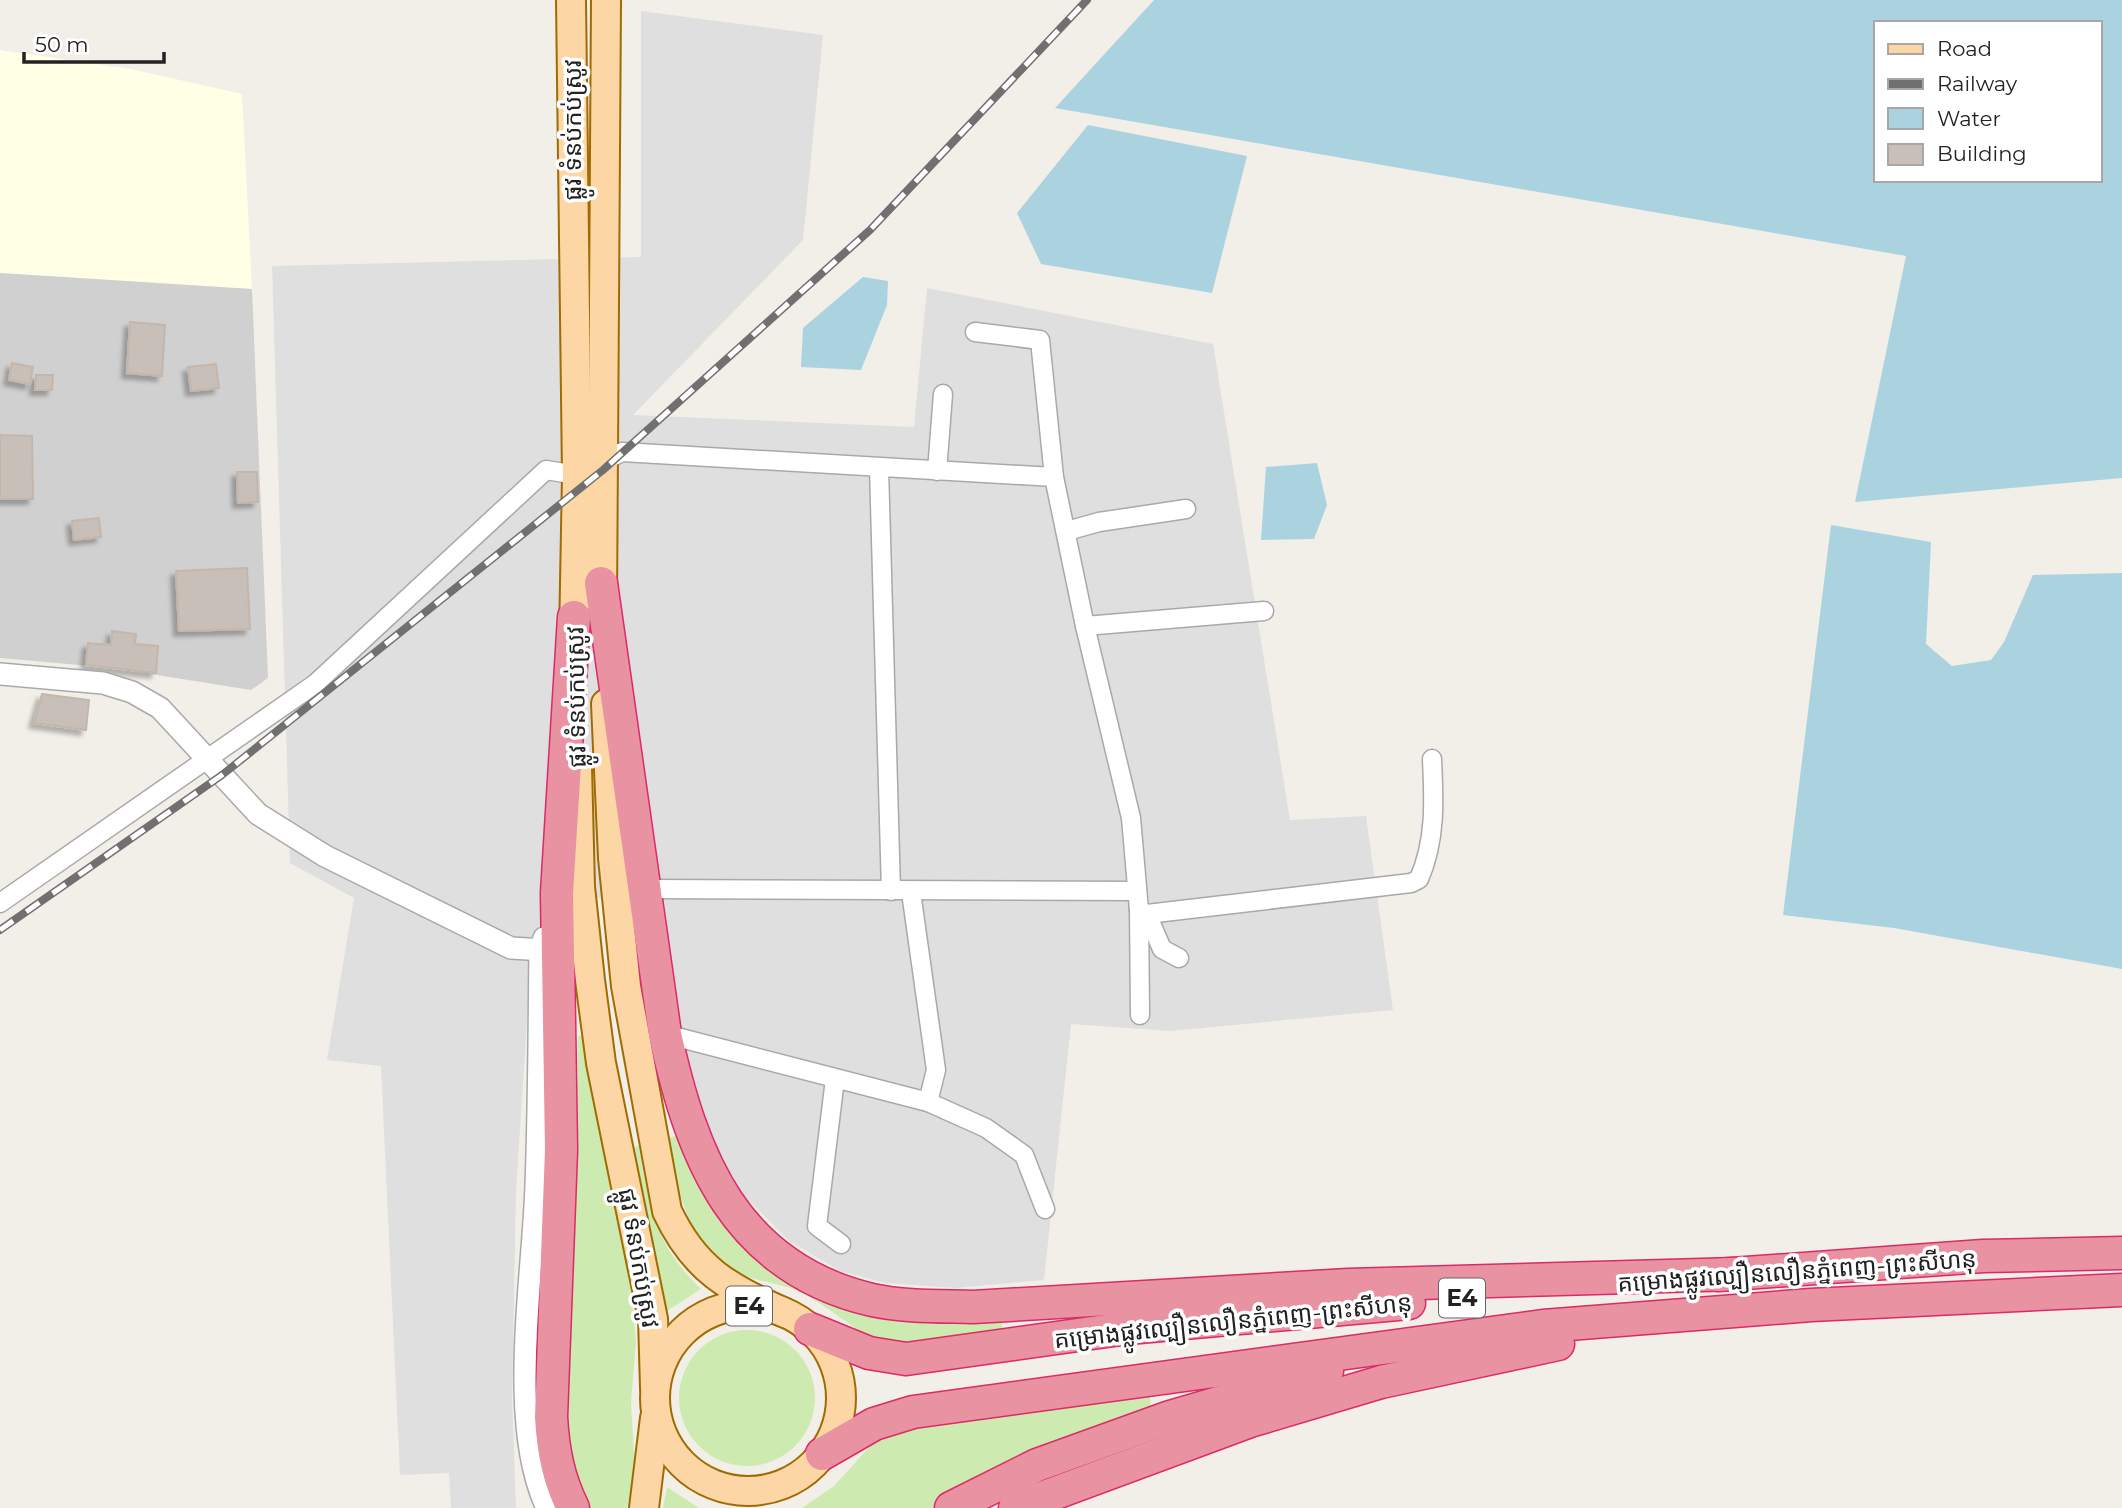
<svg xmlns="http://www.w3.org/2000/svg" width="2122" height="1508" font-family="Montserrat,'Noto Sans Khmer',sans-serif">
  <defs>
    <filter id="shadow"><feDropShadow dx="-5" dy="5" stdDeviation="2" flood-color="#0004"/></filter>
  </defs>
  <rect width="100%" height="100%" fill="#f2efe9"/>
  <path fill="#e0dfdf" d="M641 11 823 35 803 240 633 415 914 427 927 288 1213 344 1290 820 1366 816 1393 1010 1170 1031 1071 1024 1044 1280 956 1288 885 1283 840 1271 789 1241 740 1191 711 1145 683 1068 664 900 548 896 531 957 516 1192 512 1398 516 1508H451L449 1473 400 1475 381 1066 327 1060 354 898 290 863 272 266 641 257Z"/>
  <path fill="#ffffe5" d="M0 50 131 69 242 94 252 289 0 273Z"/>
  <path fill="#d0d0d0" d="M0 273 252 289 268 678 251 690 113 668 0 658Z"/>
  <g fill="#cdebb0">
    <path d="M578 1036H589L633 1307 636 1342 631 1402 635 1472 627 1508H574L566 1397 577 1154Z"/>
    <path d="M676 1136C713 1238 782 1297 889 1318 926 1325 964 1322 1002 1321V1332C965 1337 903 1353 869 1336 846 1324 826 1305 802 1293 784 1284 765 1283 746 1276 689 1257 678 1189 667 1138Z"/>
    <path d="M639 1146C649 1206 655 1245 701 1289L667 1311 633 1147Z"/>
    <circle cx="747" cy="1398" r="68"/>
    <path d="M1150 1394 1151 1408 950 1508H802L834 1486 872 1444 902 1429Z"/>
    <path d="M667 1487 699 1508H663Z"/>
  </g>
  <g fill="#aad3df" fill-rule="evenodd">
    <path d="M1154 0H2122V478L1855 502 1906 256 1055 108ZM1875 23H2099V180H1875Z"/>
    <path d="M1088 125 1247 156 1212 293 1041 264 1017 213Z"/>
    <path d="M863 277 888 281 887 305 861 370 801 367 803 328Z"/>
    <path d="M1317 463 1327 505 1314 539 1261 540 1266 467Z"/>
    <path d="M1831 525 1931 542 1926 644 1952 666 1991 660 2004 642 2033 575 2122 573V969L1894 928 1783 915Z"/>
  </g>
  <g fill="#c7bfb8" stroke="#c4b6ab" stroke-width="2" filter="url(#shadow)">
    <path d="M130 322 165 325 162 376 127 373Z"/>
    <path d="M12 363 33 367 30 384 9 380Z"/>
    <path d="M216 364 219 388 191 391 188 367Z"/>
    <path d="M36 375H53L52 390H35Z"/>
    <path d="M0 435 32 436 33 499H0Z"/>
    <path d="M237 472H257L258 502 238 503Z"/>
    <path d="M99 518 101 537 74 540 72 521Z"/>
    <path d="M247 568 250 629 179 631 176 571Z"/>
    <path d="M112 631 136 634 135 644 158 646 156 673 86 665 88 643 111 645Z"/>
    <path d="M42 694 89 700 86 730 34 723Z"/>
  </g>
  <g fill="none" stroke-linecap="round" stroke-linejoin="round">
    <g stroke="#a9a9a9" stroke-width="21">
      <g id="minor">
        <path d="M975 332 1040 340 1054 477 1085 626 1131 818 1139 910 1140 1015"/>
        <path d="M879 468 891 891"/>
        <path d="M937 471 943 394"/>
        <path d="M1067 531 1099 522 1186 509"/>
        <path d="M1085 626 1264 611"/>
        <path d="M645 889 1137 891"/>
        <path d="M911 892 936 1070 928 1102"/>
        <path d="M0 903 315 684 546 470 577 475 622 452 1054 477"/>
        <path d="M1139 910 1147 914 1411 883 1419 879C1436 840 1434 801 1432 759"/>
        <path d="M1147 914 1162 949 1179 958"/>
        <path d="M665 1034 928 1102 986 1128 1024 1155 1045 1209"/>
        <path d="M835 1079 817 1226 841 1244"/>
      </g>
    </g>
    <g stroke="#a9a9a9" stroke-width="24">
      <g id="tertiary">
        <path d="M0 674 103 683 132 692 160 708 258 814 325 856 511 948 561 951"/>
        <path d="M544 938 540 950C539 1029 539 1107 536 1185 533 1279 507 1424 547 1508"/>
      </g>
    </g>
    <g stroke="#a06b00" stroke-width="32">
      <g id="primary">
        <path d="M571 0 577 475 574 638"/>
        <path d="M602 604 606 0"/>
        <path d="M606 704 613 858 626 986 667 1211C695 1271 728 1287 785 1313"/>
        <path d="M577 766 580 887 590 980 601 1063 653 1319 655 1387"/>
        <circle cx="748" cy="1398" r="93"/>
        <path d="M644 1508 655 1418"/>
      </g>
    </g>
    <g stroke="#dc2a67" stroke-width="35">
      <g id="motorway">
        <path d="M601 583 665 1034C692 1158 735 1268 872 1300 905 1307 939 1306 973 1307L1348 1285 1737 1274"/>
        <path d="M1718 1275 1983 1256 2122 1253"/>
        <path d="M810 1329 869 1353 906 1359 1128 1328 1409 1303"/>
        <path d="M822 1454 874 1424 913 1412 1543 1326 1811 1305 2122 1290"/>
        <path d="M573 1508C558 1478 553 1450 551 1417L561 1150 557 893 574 617"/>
        <path d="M951 1508 1037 1465 1170 1417 1327 1371"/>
        <path d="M1015 1508 1250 1421 1381 1382 1558 1344"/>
      </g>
    </g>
    <use href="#minor" stroke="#fff" stroke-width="18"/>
    <use href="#tertiary" stroke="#fff" stroke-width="21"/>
    <use href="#primary" stroke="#fcd6a4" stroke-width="28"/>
    <use href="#motorway" stroke="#e892a2" stroke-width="32"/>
    <g stroke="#707070" stroke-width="8">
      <path id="rail" d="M0 930 222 775 603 470 870 230 1087 0"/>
    </g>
    <use href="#rail" stroke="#fff" stroke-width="5" stroke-dasharray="16" stroke-linecap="butt"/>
  </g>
  <g text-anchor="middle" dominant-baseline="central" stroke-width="7" stroke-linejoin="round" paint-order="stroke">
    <g fill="#fff" stroke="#646464" stroke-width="2">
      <rect x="1439" y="1278.5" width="46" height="39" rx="5"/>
      <rect x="726" y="1286.5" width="46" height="39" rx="5"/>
    </g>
    <g font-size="23" font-weight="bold" fill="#222">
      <text x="1462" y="1298">E4</text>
      <text x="749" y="1306">E4</text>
    </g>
    <g font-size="24" fill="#222" stroke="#fff">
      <text transform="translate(572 130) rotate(-90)">ផ្លូវ ទំនប់កប់ស្រូវ</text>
      <text transform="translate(576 697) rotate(-91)">ផ្លូវ ទំនប់កប់ស្រូវ</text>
      <text transform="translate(639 1258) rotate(80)">ផ្លូវ ទំនប់កប់ស្រូវ</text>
      <text transform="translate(1797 1271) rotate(-4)">គម្រោងផ្លូវល្បឿនលឿនភ្នំពេញ-ព្រះសីហនុ</text>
      <text transform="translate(1233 1321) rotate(-6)">គម្រោងផ្លូវល្បឿនលឿនភ្នំពេញ-ព្រះសីហនុ</text>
    </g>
  </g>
  <rect x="1874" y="21" width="228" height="161" fill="#ffffff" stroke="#a7a7a7" stroke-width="2"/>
  <rect x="1888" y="44" width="35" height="10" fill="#fcd6a4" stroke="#a7a7a7" stroke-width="2"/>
  <text x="1937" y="56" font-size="21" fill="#222222">Road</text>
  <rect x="1888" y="79" width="35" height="10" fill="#707070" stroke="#a7a7a7" stroke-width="2"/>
  <text x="1937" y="91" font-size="21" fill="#222222">Railway</text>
  <rect x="1888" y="108" width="35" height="21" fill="#aad3df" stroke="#a7a7a7" stroke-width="2"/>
  <text x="1937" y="126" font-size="21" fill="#222222">Water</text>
  <rect x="1888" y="144" width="35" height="21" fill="#c7bfb8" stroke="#a7a7a7" stroke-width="2"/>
  <text x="1937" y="161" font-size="21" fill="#222222">Building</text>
  <path d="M24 52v10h140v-10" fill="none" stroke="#222222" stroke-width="3.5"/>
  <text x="35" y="52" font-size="21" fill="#222222" stroke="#ffffff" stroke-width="5" paint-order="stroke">50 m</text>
</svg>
